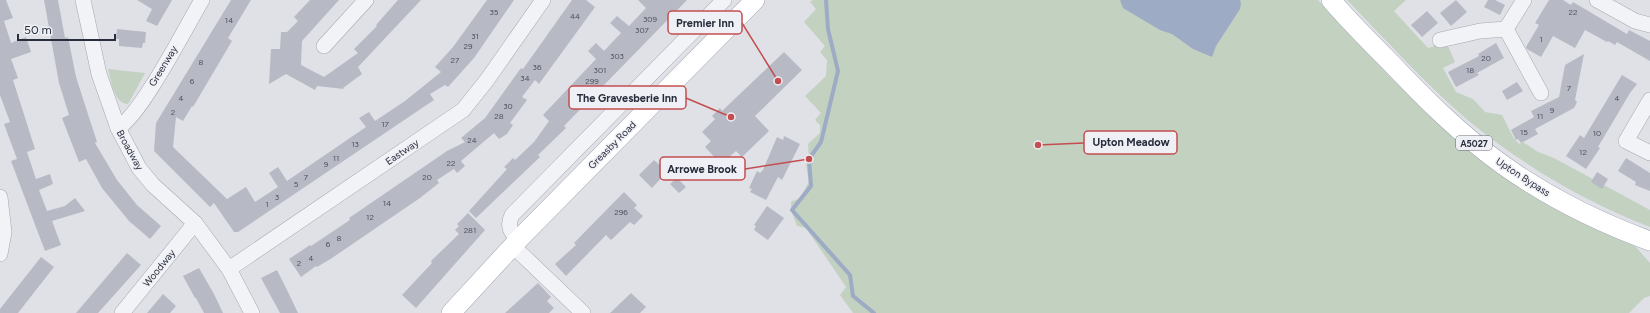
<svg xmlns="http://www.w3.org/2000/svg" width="1650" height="313" font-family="Figtree,sans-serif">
  <rect width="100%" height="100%" fill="#dfe1e7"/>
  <g fill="#c3d1c1">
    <path d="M813 0H1318L1391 78 1469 150 1633 244 1650 263V296L1644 298 1629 313H853L840 295 846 287 806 228 797 226 791 210V202L800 198 809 182 806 165 809 159 808 144 820 133V125L815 120 821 113 805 96 826 76 827 60 820 52 825 46 804 22 816 9 810 2Z"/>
    <path d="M1347 0H1406L1394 11 1428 48 1441 44 1448 46 1455 62 1443 68 1456 92 1473 99 1485 112 1502 115 1513 137 1519 144 1523 142 1538 152 1554 158 1650 210V227C1585 202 1524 166 1470 122 1426 85 1387 41 1347 0Z"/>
    <path d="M108 69 145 73 128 104C114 104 111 80 108 69Z"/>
  </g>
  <path fill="#9dabc5" d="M1120 0H1240L1241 3 1240 9 1216 46 1212 57 1193 49 1172 34 1160 30 1123 8Z"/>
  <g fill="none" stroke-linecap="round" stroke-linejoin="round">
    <path stroke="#9dabc5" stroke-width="4" d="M826 0 828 29 838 71 821 142 809 159 811 186 792 210 850 275 853 296 874 313"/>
  </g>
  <g fill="#b7bac4">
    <path d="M0 0H6L13 18 4 21 11 43 26 37 31 52 11 59 18 78 13 80 35 149 27 152 36 179 50 174 53 184 39 190 47 211 65 206 75 198 85 211 52 221 61 245 45 251 11 161 17 159 4 124 10 122 0 95Z"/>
    <path d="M44 0H58L65 38 68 37 76 77 97 142 95 143 117 180 137 205 161 226 150 239 129 221 102 188 86 159 79 162 62 118 69 115 59 83Z"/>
    <path d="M137 0H172L157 26 146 21 152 9Z"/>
    <path d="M231 0H251L228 38 232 41 193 107 192 106 183 121 176 117 173 147 227 199 246 187 255 202 278 187 269 173 278 167 287 181 366 127 359 118 369 112 375 121 405 101 441 72 435 67 453 47 487 0H514L474 58 448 87 445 85 430 94 434 100 238 232H234L214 203 210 207 154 151 156 123Z"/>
    <path d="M310 0H339L302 41 301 65 324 77 358 53 354 49 377 26 376 25 398 0H421L358 67 362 74 343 88 344 89 317 86 315 90 286 74 269 84 271 49H280L281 32H287L298 21 294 17Z"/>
    <path d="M572 0H586L595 7 539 84 535 80 522 97 527 100 510 123 513 125 507 134 499 139 494 133 461 161 465 166 457 173 454 169 437 180 439 183 420 198 332 258 317 267 316 266 301 277 289 259 310 245 311 246 350 220 349 218 447 151 465 142 461 138 485 118 521 68 523 69Z"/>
    <path d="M638 0H687L564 126 566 128 538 155 540 157 476 218 469 211 507 169 504 167 513 158 515 160 534 142 549 121 543 115 596 59 588 51 596 43 604 51 621 33 610 23 617 16 629 26 646 8Z"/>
    <path d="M1456 0 1467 12 1451 26 1440 13Z"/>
    <path d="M1488 0H1495L1505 5 1500 15 1484 7Z"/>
    <path d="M1549 0H1563L1571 5 1573 2 1627 34 1629 30 1650 41V61L1617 42 1615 45 1608 41 1607 42 1585 30 1575 48 1553 36 1541 57 1527 49 1526 47 1539 25 1535 23Z"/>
    <path d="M1427 11 1438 23 1422 37 1411 25Z"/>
    <path d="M117 29 146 32 145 43H143L142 48 119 46V39H116Z"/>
    <path d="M1496 43 1504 58 1477 73 1479 75 1456 87 1448 72 1479 56 1478 54Z"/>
    <path d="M784 52 802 70 755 116 769 131 742 157 736 151 721 164 705 147 711 141 702 132 715 119 712 116 720 108 722 111Z"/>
    <path d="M1584 54 1575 100 1577 102 1574 108 1535 129 1538 134 1521 143 1518 139 1516 140 1511 130 1534 117 1531 111 1559 97 1565 65Z"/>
    <path d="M1622 75 1637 84 1630 93 1598 147 1600 148 1586 169 1566 156 1580 135 1584 138Z"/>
    <path d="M1517 82 1523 91 1507 100 1502 91Z"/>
    <path d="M784 136 800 144 782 180 778 177 766 200 750 192 752 189 749 188 757 171 760 173 763 170 777 137 783 140Z"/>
    <path d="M1626 158 1650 173V191L1635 185 1636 182 1618 171Z"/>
    <path d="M654 160 667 172 652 188 639 175Z"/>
    <path d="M1597 172 1608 179 1602 189 1591 182Z"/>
    <path d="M677 178 686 187 679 193 670 184Z"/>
    <path d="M624 192 637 205 634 208 643 216 634 225 630 222 611 240 606 235 566 276 555 264 576 245 574 243Z"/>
    <path d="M767 206 784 218 768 240 754 230 756 226 754 225Z"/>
    <path d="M468 213 485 230 416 308 402 295 432 263 431 261 459 234 455 230 459 226 457 224Z"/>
    <path d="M127 253 141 265 98 313H76Z"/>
    <path d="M41 257 54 267 18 313H0V309Z"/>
    <path d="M199 268 214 294 223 313H204L196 298H195L183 276Z"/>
    <path d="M277 270 287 290 298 313H280L261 278Z"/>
    <path d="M538 283 551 297 547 301 554 308 549 313H505Z"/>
    <path d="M631 293 646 307 640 313H610Z"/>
    <path d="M163 294 176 306 170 313H147Z"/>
  </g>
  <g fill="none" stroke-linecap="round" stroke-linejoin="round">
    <g stroke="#a5a8b1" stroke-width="16">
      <g id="minor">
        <path d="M83 0 99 74 118 128 139 168 153 185 195 223 229 269 252 313"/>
        <path d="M1524 0 1506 29 1541 93"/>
        <path d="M1597 0 1635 21 1650 25"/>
        <path d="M1440 40 1480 31 1506 29"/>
        <path d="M324 46 366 0"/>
        <path d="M1650 100 1626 141 1650 153"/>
        <path d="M118 128C141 115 186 27 202 0"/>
        <path d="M0 197 4 232 0 254"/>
        <path d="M519 239C510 233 507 225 512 215L724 0"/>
        <path d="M513 246 583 313"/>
        <path d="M229 269 463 110 487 80 543 0"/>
        <path d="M122 313 195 223"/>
      </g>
    </g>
    <g stroke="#a0a5b2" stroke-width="20">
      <g id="major">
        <path d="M1331 0C1349 21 1369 41 1389 61 1424 98 1461 135 1503 165 1548 197 1598 222 1650 241"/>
        <path d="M451 313 521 237 755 0"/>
      </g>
    </g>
    <use href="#minor" stroke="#f2f3f6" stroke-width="15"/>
    <use href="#major" stroke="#fff" stroke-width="19"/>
  </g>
  <g text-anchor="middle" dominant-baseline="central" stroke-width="3" stroke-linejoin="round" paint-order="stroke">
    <g font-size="8" fill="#4c515f">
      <text x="494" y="12">35</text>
      <text x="1573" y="12">22</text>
      <text x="575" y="16">44</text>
      <text x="650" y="19">309</text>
      <text x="229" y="20">14</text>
      <text x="642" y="30">307</text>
      <text x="475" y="36">31</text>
      <text x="1541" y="39">1</text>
      <text x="468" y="46">29</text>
      <text x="617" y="56">303</text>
      <text x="1486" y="58">20</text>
      <text x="455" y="60">27</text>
      <text x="201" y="62">8</text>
      <text x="537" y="67">36</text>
      <text x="600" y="70">301</text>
      <text x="1470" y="70">18</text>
      <text x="525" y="78">34</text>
      <text x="192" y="81">6</text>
      <text x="592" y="81">299</text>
      <text x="1569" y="88">7</text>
      <text x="181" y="98">4</text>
      <text x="1617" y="98">4</text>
      <text x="508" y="106">30</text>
      <text x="1552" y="110">9</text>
      <text x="173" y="112">2</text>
      <text x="499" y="116">28</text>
      <text x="1540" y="116">11</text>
      <text x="385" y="124">17</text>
      <text x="1524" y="132">15</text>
      <text x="1597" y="133">10</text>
      <text x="472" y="140">24</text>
      <text x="355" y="144">13</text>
      <text x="1583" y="152">12</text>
      <text x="336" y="158">11</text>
      <text x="451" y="163">22</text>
      <text x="326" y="164">9</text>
      <text x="306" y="177">7</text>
      <text x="427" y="177">20</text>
      <text x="296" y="184">5</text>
      <text x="277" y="197">3</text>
      <text x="387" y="203">14</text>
      <text x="267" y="204">1</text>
      <text x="621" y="212">296</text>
      <text x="370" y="217">12</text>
      <text x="470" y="230">281</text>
      <text x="339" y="238">8</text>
      <text x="328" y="244">6</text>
      <text x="311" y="258">4</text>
      <text x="299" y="263">2</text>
    </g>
    <rect fill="#eff0f5" stroke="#646874" stroke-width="1" x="1456" y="136" width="36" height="14" rx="3"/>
    <g font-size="9" font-weight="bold" fill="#292e3d">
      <text x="1474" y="143">A5027</text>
    </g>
    <g font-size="10" fill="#292e3d" stroke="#eff0f5">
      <text transform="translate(163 66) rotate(-59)">Greenway</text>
      <text transform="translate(612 145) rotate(-45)">Greasby Road</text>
      <text transform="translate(130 150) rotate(61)">Broadway</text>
      <text transform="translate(402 152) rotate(-34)">Eastway</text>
      <text transform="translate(1523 177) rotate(33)">Upton Bypass</text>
      <text transform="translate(159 268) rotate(-51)">Woodway</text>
    </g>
  </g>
  <path fill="none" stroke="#c44d4f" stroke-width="1.5" d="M778 81L742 23M731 117L686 98M1038 145L1084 143M809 159L745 169"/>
  <g fill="#c44d4f" stroke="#eff0f5" stroke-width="1.5">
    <circle cx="778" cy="81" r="4"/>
    <circle cx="731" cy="117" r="4"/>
    <circle cx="1038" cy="145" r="4"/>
    <circle cx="809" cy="159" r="4"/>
  </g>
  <g fill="#eff0f5" stroke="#c44d4f" stroke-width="1.5">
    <rect x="668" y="11" width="74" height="23" rx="4"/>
    <rect x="569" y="86" width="117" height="23" rx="4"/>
    <rect x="1084" y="131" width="93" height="23" rx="4"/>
    <rect x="660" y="157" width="85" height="23" rx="4"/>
  </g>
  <g font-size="11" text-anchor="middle" font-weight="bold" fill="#292e3d">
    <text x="705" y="27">Premier Inn</text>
    <text x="627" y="102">The Gravesberie Inn</text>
    <text x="1131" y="146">Upton Meadow</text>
    <text x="702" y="173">Arrowe Brook</text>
  </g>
  <path d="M18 34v6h97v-6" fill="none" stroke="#292e3d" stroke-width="2"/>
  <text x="24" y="34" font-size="12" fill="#292e3d" stroke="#eff0f5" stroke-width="3" paint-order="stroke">50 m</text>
</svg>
